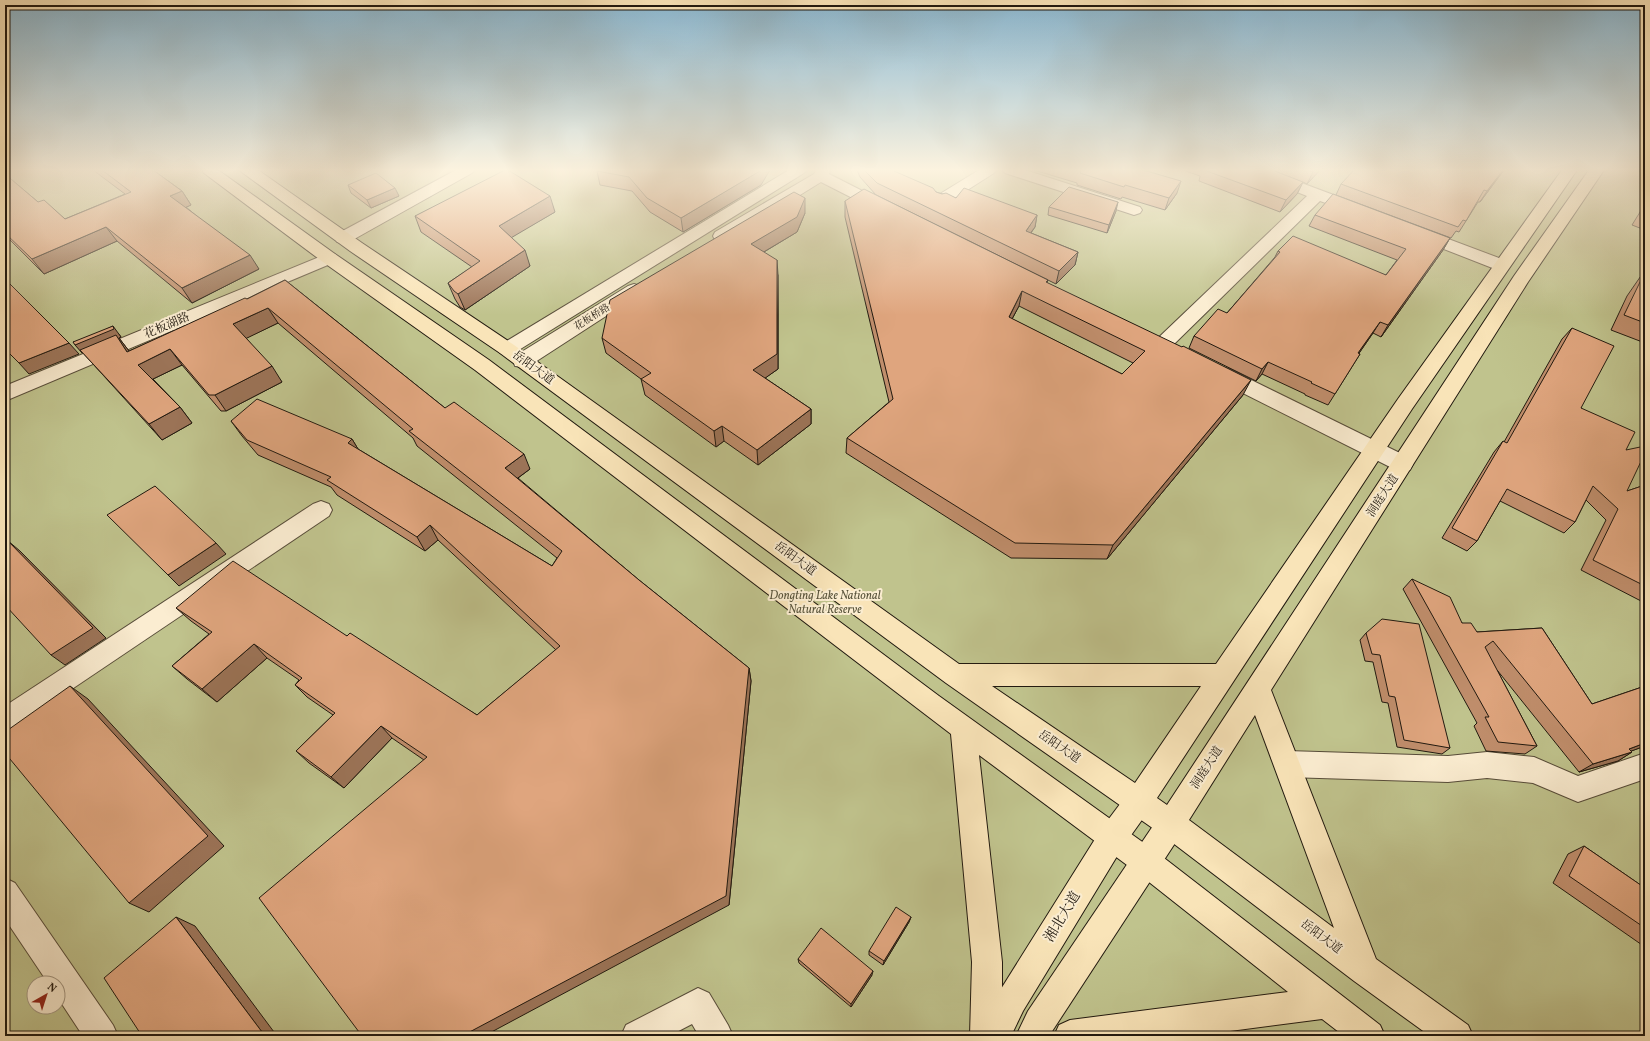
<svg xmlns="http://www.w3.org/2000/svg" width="1650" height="1041" font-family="Vollkorn,'Noto Serif SC',serif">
  <rect width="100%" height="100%" fill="#f9e4b8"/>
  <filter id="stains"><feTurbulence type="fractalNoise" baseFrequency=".005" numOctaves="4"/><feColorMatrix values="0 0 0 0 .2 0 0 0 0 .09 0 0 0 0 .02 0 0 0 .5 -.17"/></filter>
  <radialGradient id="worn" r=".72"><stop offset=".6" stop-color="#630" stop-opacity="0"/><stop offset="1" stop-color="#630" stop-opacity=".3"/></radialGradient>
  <path fill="#c0c38d" stroke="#706e4e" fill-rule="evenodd" d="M5 170H1645V1036H5ZM34 983H58V1007H34Z"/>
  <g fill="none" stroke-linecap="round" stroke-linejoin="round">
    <g stroke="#574c39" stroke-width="2">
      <g id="minor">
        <path d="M456 170H475L472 173 349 242 343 243 337 242 335 238 337 234Z"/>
        <path d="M789 170H807L804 173 514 353 507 355 500 353 498 349 500 345Z"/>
        <path d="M816 170H830L829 174 890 205 892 208 890 211 884 213 878 211 821 182 727 240 721 241 715 240 713 236 715 232 814 174Z"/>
        <path d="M979 170H997L994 173 947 203 941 205 935 203 933 200 935 197Z"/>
        <path d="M1002 170H1025L1140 207 1142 210 1140 213 1134 215 1128 213 1005 173Z"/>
        <path d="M1247 170H1267L1363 206 1365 209 1363 212 1357 214 1320 201 1169 349 1162 351 1155 349 1153 345 1155 341 1307 196 1249 173Z"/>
        <path d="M1419 228 1507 261 1510 265 1507 269 1501 270 1495 269 1413 237 1411 233 1413 229Z"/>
        <path d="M329 253 335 254 338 258 335 262 5 401V386Z"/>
        <path d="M634 284 640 286 643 290 640 294 529 366 522 367 515 366 513 361 515 356 628 286Z"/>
        <path d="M1222 367 1229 369 1410 458 1413 464 1410 470 1403 472 1396 470 1215 379 1212 374 1215 369Z"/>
        <path d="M321 501 329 504 332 510 329 516 14 728 5 732V706L313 504Z"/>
        <path d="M1287 751 1448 756 1487 752 1534 757 1578 776 1645 753V779L1578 802 1533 783 1487 778 1448 782 1287 777 1278 773 1274 764 1278 755Z"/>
        <path d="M5 878 15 883 113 1025 118 1036H83L58 998V983H48L5 919Z"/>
        <path d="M698 988 709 993 728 1025 733 1036H699L692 1024 669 1036H621L626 1025Z"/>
      </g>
    </g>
    <g stroke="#21190f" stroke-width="2">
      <g id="major">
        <path d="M202 170H218L335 254 489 360 939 696 1155 851 1380 1025 1385 1036H1344L1322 1019 1192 1036H1054L1059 1025 1070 1020 1288 992 1135 871 979 755 1002 962V1036H970L972 962 951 734 475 370 323 262 204 173Z"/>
        <path d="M240 170H258L362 243 514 345 959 664H1216L1398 399 1562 170H1577L1412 409 1157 798 1167 805 1514 276 1589 170H1604L1528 282 1271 690 1376 959 1468 1025 1473 1036H1430L1354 981 1161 834 946 683 500 353 350 251 243 173ZM992 686H1201L1135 783ZM1255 715 1334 928 1189 820Z"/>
      </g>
    </g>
    <g stroke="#21190f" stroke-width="2">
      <g id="highway">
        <path d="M1139 788 1149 792 1153 801 1149 810 1122 848 1023 1011 1011 1036H978L1001 989 1102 828 1129 792Z"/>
        <path d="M1171 810 1181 814 1185 824 1181 834 1049 1036H1016L1028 1011 1161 814Z"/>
      </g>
    </g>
    <use href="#minor" fill="#fbedd1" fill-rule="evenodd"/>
    <use href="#major" fill="#f9e4b8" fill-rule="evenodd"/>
    <use href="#highway" fill="#f9e4b8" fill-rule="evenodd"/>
  </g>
  <g fill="#c08e6c" stroke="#21190f" fill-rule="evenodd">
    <path d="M93 170H153L182 191 191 205 186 207 259 269 192 303 117 241 44 274 5 235V174L38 202 65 219 125 194Z"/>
    <path d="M857 170H894V171L936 192 956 198 1037 215 1035 227 1031 233 1078 252 1075 265 1056 284 876 195 860 177Z"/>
    <path d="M1034 170H1143L1177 193 1165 210 1122 197 1121 199 1077 185V183Z"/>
    <path d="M1183 170H1320L1307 184 1303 182 1297 194 1280 212 1199 181 1200 176Z"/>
    <path d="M1504 170 1480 202H1478L1459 232 1456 231 1451 238 1336 195 1341 184Z"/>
    <path d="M597 171 761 185 683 232 650 212 632 191 600 185Z"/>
    <path d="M348 185 399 196 371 208 351 193Z"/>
    <path d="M845 201 1048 280 1047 283 1243 395 1107 559 1011 558 846 453 847 438 889 402 845 217ZM1019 306 1133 363 1122 374 1012 319Z"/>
    <path d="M1645 204V230L1632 225Z"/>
    <path d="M1049 207 1116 211 1107 233 1048 215Z"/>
    <path d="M555 212 511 237 530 266 465 310 460 307 455 299 448 283 472 267 421 232 415 216Z"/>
    <path d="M805 213 797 232 764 252 778 275V369L765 378 811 409V424L758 465 724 441 716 447 645 395 641 379 606 353 602 338Z"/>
    <path d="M1315 215 1450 238 1443 250 1381 337 1373 333 1359 353 1360 354 1328 405 1305 395V394L1262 374 1256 381 1189 348 1194 336 1227 313 1275 257 1278 251 1386 275 1397 260 1309 226Z"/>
    <path d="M1645 270V343L1611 330 1627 296Z"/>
    <path d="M285 280 445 408 530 469 518 478 639 580 749 668 751 681 729 905 424 760 392 738 344 788 309 763 296 751 333 715 307 697 295 685 299 680 267 658 217 702 187 679 172 666 209 634 191 621 176 608 347 636 477 715 556 650 438 540 425 551 337 495 331 487 258 455 242 436 231 421 352 439 358 449 552 566 557 558 417 446 413 438 278 323 246 338 282 382 226 411H221L182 365 153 379 180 407 192 423 162 440 73 342 119 334 121 337 119 338 129 351 247 299Z"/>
    <path d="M1572 328 1581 408 1626 450 1627 491 1645 485V598L1641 601 1581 570 1606 520 1586 500 1575 522 1564 533 1500 501 1477 541 1467 551 1442 538 1494 452 1503 441 1504 442 1562 339Z"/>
    <path d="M1412 579 1462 623 1477 632 1542 628 1592 704 1645 686V746L1631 751 1632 752 1618 761 1579 772 1497 670 1537 746 1525 754 1486 751 1474 726 1477 723 1403 589Z"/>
    <path d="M1366 633 1450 748 1442 754 1397 747 1388 703 1382 702 1373 662 1365 661 1360 640Z"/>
    <path d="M1584 846 1645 888V947L1553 883 1568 854Z"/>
    <path d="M911 917 909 922 883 965 869 955V951Z"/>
    <path d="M798 959 872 975 851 1007 799 963Z"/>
  </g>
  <g fill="#9c7458" stroke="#21190f">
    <path d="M761 170H770L761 185 683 232 681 218Z"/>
    <path d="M1314 170H1320L1307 184Z"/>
    <path d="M1503 170H1504L1480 202 1487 191Z"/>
    <path d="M1181 181 1177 193 1165 210 1169 198Z"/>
    <path d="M1303 182 1297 194 1280 212 1286 200Z"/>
    <path d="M395 188 399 196 371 208 367 200Z"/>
    <path d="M182 191 191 205 180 210 170 196Z"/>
    <path d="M550 196 555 212 504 242 499 226Z"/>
    <path d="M805 198V213L797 232 752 259 751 244Z"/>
    <path d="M1118 202 1116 211 1107 233 1109 225Z"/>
    <path d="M1037 215 1035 227 1023 243 1026 231Z"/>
    <path d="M106 227 117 241 44 274 32 259Z"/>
    <path d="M1450 238 1443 250 1381 337 1388 325Z"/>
    <path d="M525 250 530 266 465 310 458 294Z"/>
    <path d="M1078 252 1075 265 1056 284 1059 271Z"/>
    <path d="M250 255 259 269 192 303 182 288Z"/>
    <path d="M777 260 778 275V369L754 386 753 370Z"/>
    <path d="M1022 291 1019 306 1005 332 1009 317Z"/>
    <path d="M268 308 278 323 243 340 233 324Z"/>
    <path d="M1380 322 1373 333 1351 365 1358 353Z"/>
    <path d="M113 326 121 337 119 338 129 351 139 368 127 352 118 338 82 353 75 345Z"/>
    <path d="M69 343 79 354 29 374 19 363Z"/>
    <path d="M170 349 182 365 151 380 138 365Z"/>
    <path d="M1268 362 1262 374 1256 381 1262 369Z"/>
    <path d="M272 366 282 382 226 411 215 395Z"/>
    <path d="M1251 380 1243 395 1107 559 1113 545Z"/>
    <path d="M180 407 192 423 162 440 149 424Z"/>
    <path d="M811 409V424L758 465 757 450Z"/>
    <path d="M722 426 724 441 716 447 714 431Z"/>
    <path d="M352 439 361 454 348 443Z"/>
    <path d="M524 454 530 469 511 483 505 468Z"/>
    <path d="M430 525 438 540 425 551 417 537Z"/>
    <path d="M7 540 20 551 106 638 65 665 51 655Z"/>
    <path d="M216 543 226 554 179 586 168 575Z"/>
    <path d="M254 644 267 658 217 702 202 689Z"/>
    <path d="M749 668 751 681 729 905 484 1036H462Z"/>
    <path d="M70 686 88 699 224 846 149 912 129 903Z"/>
    <path d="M381 726 392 738 344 788 331 777Z"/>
    <path d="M1645 743V746L1615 757 1629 749Z"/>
    <path d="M1632 752 1618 761 1579 772 1593 764Z"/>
    <path d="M176 917 195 926 277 1036H265Z"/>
    <path d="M911 917 909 922 883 965 884 961Z"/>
    <path d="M873 971 872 975 851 1007V1004Z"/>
  </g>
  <g fill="#dfa57e" stroke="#21190f" fill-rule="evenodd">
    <path d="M102 170H153L182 191 170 196 250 255 182 288 106 227 32 259 5 233V174L38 202 44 200 65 219 131 192Z"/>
    <path d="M505 170H508L550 196 499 226 525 250 458 294 454 291 448 283 480 261 415 216Z"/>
    <path d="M598 170H761L760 171 681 218 647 198 629 177 597 171Z"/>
    <path d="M864 170H894V171L933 188 936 192 942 194 946 193 956 198 964 188 1037 215 1026 231 1078 252 1059 271 877 183Z"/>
    <path d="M1076 170H1143L1181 181 1169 198 1125 185 1124 187 1080 173 1081 171Z"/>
    <path d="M1204 170H1272L1303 182 1286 200Z"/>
    <path d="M1307 170H1314L1313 172Z"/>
    <path d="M1354 170H1503L1487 191 1484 190 1466 221 1463 220 1458 227 1341 184Z"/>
    <path d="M376 173 395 188 367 200 348 185Z"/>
    <path d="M1069 187 1118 202 1109 225 1049 207Z"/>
    <path d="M864 189 1048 280 1046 282 1182 347 1183 346 1251 380 1113 545 1015 543 847 438 893 399 845 201ZM1022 291 1145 351 1122 374 1009 317Z"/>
    <path d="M794 192 805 198 797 217 751 244 777 260V354L753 370 811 409 757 450 722 426 714 431 641 379 651 373 602 338 610 300Z"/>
    <path d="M1333 194 1450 238 1388 325 1380 322 1358 353 1360 354 1335 394 1311 383 1312 382 1268 362 1262 369 1194 336 1218 309 1227 313 1280 252 1278 251 1293 236 1386 275 1406 249 1315 215Z"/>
    <path d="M1645 274V323L1624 315 1640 282Z"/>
    <path d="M285 280 445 408 454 402 524 454 505 468 639 580 749 668 726 896 462 1036H362L259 898 427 757 381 726 331 777 296 751 335 713 295 685 302 678 254 644 202 689 172 666 212 632 176 608 233 561 347 636 350 633 477 715 560 646 430 525 417 537 327 480 331 477 247 440 231 421 257 399 352 439 348 443 552 566 562 551 409 431 413 429 268 308 233 324 272 366 215 395H209L170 349 138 365 180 407 149 424 80 350 116 335 127 352 245 298 247 299Z"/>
    <path d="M8 282 69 343 19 363 5 349V283Z"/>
    <path d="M113 326 114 329 75 345 73 342Z"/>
    <path d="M1572 328 1614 346 1581 408 1635 432 1626 450 1645 446V453L1627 491 1645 485V586L1593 560 1618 509 1593 486 1575 522 1507 489 1477 541 1452 528 1503 441 1507 443Z"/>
    <path d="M155 486 216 543 168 575 107 515Z"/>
    <path d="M7 540 93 628 51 655 5 605V541Z"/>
    <path d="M1412 579 1450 597 1462 623H1471L1477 632 1542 628 1592 704 1645 686V743L1629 749 1632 752 1593 764 1493 641 1485 647 1537 746 1498 742 1485 717H1489Z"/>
    <path d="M1382 619 1419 624 1450 748 1404 740 1395 697 1389 696 1380 655 1372 654 1366 633Z"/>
    <path d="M70 686 208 836 129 903 5 753V732Z"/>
    <path d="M1584 846 1645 888V928L1569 876Z"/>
    <path d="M896 907 911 917 884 961 869 951Z"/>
    <path d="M176 917 265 1036H142L104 978Z"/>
    <path d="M821 928 873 971 851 1004 798 959Z"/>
  </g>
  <linearGradient id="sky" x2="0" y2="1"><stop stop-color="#8ab8d2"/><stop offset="0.54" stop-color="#fcf3df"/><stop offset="1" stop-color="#fcf3df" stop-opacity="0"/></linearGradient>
  <rect width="1650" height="315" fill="url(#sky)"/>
  <g text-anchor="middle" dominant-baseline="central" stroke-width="4" stroke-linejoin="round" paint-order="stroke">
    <g font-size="10" fill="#21190f" stroke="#fbedd1">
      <text transform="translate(592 317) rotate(-32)">花板桥路</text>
    </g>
    <g font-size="12" fill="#21190f" stroke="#fbedd1">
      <text transform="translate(167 326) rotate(-23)">花板湖路</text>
      <text transform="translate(533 368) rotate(36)">岳阳大道</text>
      <text transform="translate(1383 496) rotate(-57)">洞庭大道</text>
      <text transform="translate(795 559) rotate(36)">岳阳大道</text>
      <text transform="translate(1059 747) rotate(34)">岳阳大道</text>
      <text transform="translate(1207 768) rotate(-57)">洞庭大道</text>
      <text transform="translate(1321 937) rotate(37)">岳阳大道</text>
    </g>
    <g font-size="12" font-style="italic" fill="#59543b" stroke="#fbedd1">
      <text x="825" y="596">Dongting Lake National<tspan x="825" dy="14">Natural Reserve</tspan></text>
    </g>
    <g font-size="14" fill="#21190f" stroke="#fbedd1">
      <text transform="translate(1063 917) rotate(-59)">湘北大道</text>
    </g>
  </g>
  <rect width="1650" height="1041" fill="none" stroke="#f9e4b8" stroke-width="20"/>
  <rect x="6" y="6" width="1638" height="1029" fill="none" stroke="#21190f" stroke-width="2"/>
  <rect x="10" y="10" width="1630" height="1021" fill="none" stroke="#21190f"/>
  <g transform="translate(46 995) rotate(39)"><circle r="19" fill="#fbedd1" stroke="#a49883"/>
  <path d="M0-3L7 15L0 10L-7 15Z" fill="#8f2418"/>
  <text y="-6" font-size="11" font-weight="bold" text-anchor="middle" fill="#21190f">N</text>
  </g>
  <rect width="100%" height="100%" filter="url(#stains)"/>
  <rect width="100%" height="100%" fill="url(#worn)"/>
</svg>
